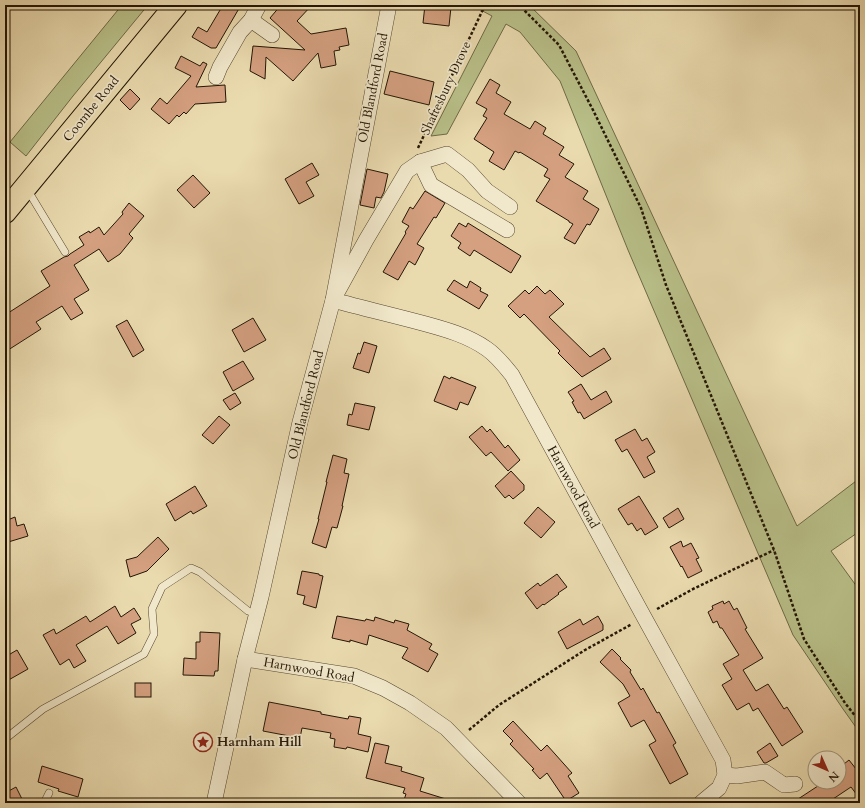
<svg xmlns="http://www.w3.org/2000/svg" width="865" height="808" font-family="Cardo,serif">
  <rect width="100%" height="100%" fill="#eadbaf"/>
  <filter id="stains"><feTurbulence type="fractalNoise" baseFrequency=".005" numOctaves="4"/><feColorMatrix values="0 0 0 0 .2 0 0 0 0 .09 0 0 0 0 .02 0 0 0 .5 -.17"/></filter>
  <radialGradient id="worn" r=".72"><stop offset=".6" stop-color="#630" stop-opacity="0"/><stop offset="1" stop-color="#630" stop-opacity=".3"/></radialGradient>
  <g fill="#b9c089" stroke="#6e6a46">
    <path d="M122 5H148L73 96 26 156 10 142Z"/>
    <path d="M476 5H529L576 51 797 526 860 478V531L831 551 860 591V733L843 709 793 635 628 250 560 81 520 32 506 24 447 134 431 136 492 16 475 7Z"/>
  </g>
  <g fill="#d4a080" stroke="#221504">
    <path d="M223 5H241L216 48H211L192 37 198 27 207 32Z"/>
    <path d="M281 5H312L297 21 311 34 346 28 349 45 339 47 340 50 334 51 336 65 321 68 318 53 293 81 266 57 265 79 250 71 253 46 305 50 270 18Z"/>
    <path d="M425 5 451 7 449 26 423 23Z"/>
    <path d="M181 56 200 66 203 62 207 64 196 87 225 85 226 102 195 104 186 114 184 112 179 117 177 115 169 124 151 109 160 98 167 104 191 76 175 68Z"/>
    <path d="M390 71 434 82 429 105 384 94Z"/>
    <path d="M490 79 500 85 496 93 511 102 504 114 530 129 535 121 546 128 543 134 564 147 559 155 574 164 565 177 588 191 583 199 599 209 590 225 587 224 575 244 564 238 573 224 569 222V221L536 201 550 179 544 176 548 169 520 152 519 153 515 151 504 170 489 161 494 152 474 139 487 118 483 116 487 109 476 103Z"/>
    <path d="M130 89 140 99 130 110 120 100Z"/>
    <path d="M312 163 319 175 306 182 314 196 299 204 285 179Z"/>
    <path d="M367 169 388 174 384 192 381 198 376 197 374 208 360 205Z"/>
    <path d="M193 175 210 193 194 208 177 190Z"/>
    <path d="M425 191 445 203 436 218 434 217 417 244 424 248 415 265 409 261 398 280 383 272 406 233 405 232 409 226 402 222 410 207 413 209Z"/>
    <path d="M129 203 144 216 129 234 133 238 120 254 108 262 99 249 74 265 89 290 74 299 83 313 71 320 62 306 36 322 41 329 5 352V315L50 286 41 271 64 257 68 256 70 254 84 245 79 237 89 231 90 233 99 227 104 235 123 214 122 212Z"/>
    <path d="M459 223 466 227 468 223 521 256 511 273 474 250 470 256 458 248 461 243 451 236Z"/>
    <path d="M454 280 467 288 470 281 481 288 480 291 488 295 479 309 447 290Z"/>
    <path d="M537 286 545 294 550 290 564 304 549 317 590 357 604 348 611 359 582 377 558 353 560 351 524 314 520 318 508 306 525 290 529 294Z"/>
    <path d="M253 318 266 340 244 352 232 330Z"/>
    <path d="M127 320 144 350 133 357 116 326Z"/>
    <path d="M364 342 377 346 369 373 353 368 358 353 360 354Z"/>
    <path d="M243 361 254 379 233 391 223 372Z"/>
    <path d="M444 376 450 379 451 377 476 387 468 405 460 402 457 410 434 401Z"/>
    <path d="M581 384 591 400 606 391 612 402 584 419 580 412 578 413 572 402 574 401 568 392Z"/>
    <path d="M235 393 241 403 230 410 223 400Z"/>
    <path d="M355 403 375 407 369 430 347 425 349 414 352 415Z"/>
    <path d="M219 416 230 425 213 444 202 435Z"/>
    <path d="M482 426 487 432 490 429 505 448 508 445 520 460 508 471 491 452 486 456 469 437Z"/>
    <path d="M635 429 642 441 647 438 655 452 647 457 655 472 644 478 627 449 622 452 615 440Z"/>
    <path d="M333 455 347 459 344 473 349 474 342 506H343L337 528 332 527 326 548 312 543 319 519H318L327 482H326Z"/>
    <path d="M511 471 524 485V490L513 499 509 495 505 498 495 486Z"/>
    <path d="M195 486 207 506 193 514 191 511 175 521 166 504Z"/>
    <path d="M639 496 658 527 645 535 641 528 637 531 632 523 628 525 618 509Z"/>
    <path d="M538 507 555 522 541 538 524 523Z"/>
    <path d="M678 508 684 519 669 528 663 518Z"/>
    <path d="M15 517 17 526 24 524 28 536 5 543V521Z"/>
    <path d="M158 537 169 549 147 571 130 577 126 560 137 557Z"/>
    <path d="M681 541 683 547 691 543 699 558 696 559 702 571 688 578 682 566 681 567 670 547Z"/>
    <path d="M302 571 319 574V575L323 576 316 608 303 604 305 596 297 594Z"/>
    <path d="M557 574 567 587 558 593 559 594 544 605 543 604 537 609 525 593 538 583 540 586Z"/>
    <path d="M723 601 724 604 729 601 734 610 737 608 747 628 745 629 763 658 743 670 756 691 768 684 784 709 787 707 803 732 782 746 758 708 753 711 749 703 737 710 722 685 732 679 723 664 739 655 722 628H720L717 621 713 623 708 612 713 609 712 606Z"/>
    <path d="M115 606 121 617 134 608 141 619 131 624 136 633 118 644 107 626 76 645 86 661 74 668 69 659 60 665 43 635 54 629 56 634 86 616 90 622Z"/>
    <path d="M337 616 365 621 366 619 374 621 375 617 394 623 395 620 409 624 407 630 432 644 429 649 438 654 428 672 402 658 408 648 369 635 367 645 350 640V642L332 638Z"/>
    <path d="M598 616 603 625V630L567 649 558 632 580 619 583 625Z"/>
    <path d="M200 632 220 633 218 671H215L214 676 183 675 184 658 196 659V642H200Z"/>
    <path d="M612 649 621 658 620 659 631 670 630 672 641 690 643 688 657 713 659 712 676 743 673 745 688 774 670 784 649 745 656 741 644 720 631 727 618 703 630 696 623 684 600 662Z"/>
    <path d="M17 650 28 669 5 682V657Z"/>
    <rect x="135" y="683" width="16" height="14"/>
    <path d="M269 702 321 712V714L348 719 349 716 361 718 358 734 371 737 368 752 347 747 346 749 334 747 335 739 330 738 331 733 302 728 300 738 263 731Z"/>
    <path d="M513 721 541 751 547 745 572 773 568 776 579 793 566 801 547 773 540 779 532 770 534 769 510 744 513 741 503 731Z"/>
    <path d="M375 743 389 746 385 763 402 767 401 771 424 778 420 791 449 800V803H403L406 794 403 793 405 788 366 778Z"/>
    <path d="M770 743 778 756 766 763H764L757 752Z"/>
    <path d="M849 760 860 774V799L851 787 827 803H792L824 782H839V768Z"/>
    <path d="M42 766 83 779 78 797 58 791 59 789 38 782Z"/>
    <path d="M16 787 24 803H5V793Z"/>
  </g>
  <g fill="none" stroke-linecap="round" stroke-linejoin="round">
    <g stroke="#54462f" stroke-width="8">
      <g id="lane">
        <path d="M27 189 65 252"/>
        <path d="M5 739 43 709 144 654 154 634 152 609 162 587 191 568 200 572 248 611 257 614"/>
        <path d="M44 803 49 793"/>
      </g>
    </g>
    <g stroke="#54462f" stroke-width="16">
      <g id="street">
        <path d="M251 20 272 35"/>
        <path d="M216 77 220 67 240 32 251 20 259 5"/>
        <path d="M420 162 431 185 507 230"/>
        <path d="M510 207 487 191 468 170 447 154 420 162 407 171 366 240 333 300C362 308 392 315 422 323 444 329 467 335 487 349 497 356 504 365 512 375L644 617 723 760 725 775 719 788 701 803"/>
        <path d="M245 659 354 676 383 688 410 703 446 728 519 803"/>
        <path d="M725 775 737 776 765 772 784 785 795 784"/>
        <path d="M214 803 245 659 261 597 300 422 333 300 389 5"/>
      </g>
    </g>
    <g stroke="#221504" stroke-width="24">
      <path id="highway" d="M5 212 176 5"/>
    </g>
    <g stroke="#221504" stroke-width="2.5" stroke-dasharray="3 2" stroke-linecap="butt">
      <path d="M506 5 522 8 559 45 593 110 641 208 666 285 774 550 804 639 845 703 860 722"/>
      <path d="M418 148 485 5"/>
      <path d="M657 609 693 589 774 550"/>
      <path d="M469 730 499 705 585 650 632 624"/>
    </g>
    <use href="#lane" stroke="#f1e8cb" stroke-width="7"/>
    <use href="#street" stroke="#f1e8cb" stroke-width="15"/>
    <use href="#highway" stroke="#eadbaf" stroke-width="22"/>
  </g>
  <defs>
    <g id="sight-ring" transform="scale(1)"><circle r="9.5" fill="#f1e8cb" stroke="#8f2418" stroke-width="1.5"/><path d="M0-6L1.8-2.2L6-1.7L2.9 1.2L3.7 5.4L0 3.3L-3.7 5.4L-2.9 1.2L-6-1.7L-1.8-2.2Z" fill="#8f2418"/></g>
  </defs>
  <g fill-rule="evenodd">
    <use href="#sight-ring" x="203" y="742"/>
  </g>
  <g text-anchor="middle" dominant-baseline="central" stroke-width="3.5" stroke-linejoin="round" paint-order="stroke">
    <g font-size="13" fill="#221504" stroke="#f1e8cb">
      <text transform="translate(373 88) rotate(-79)">Old Blandford Road</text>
      <text transform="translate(446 88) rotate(-65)">Shaftesbury Drove</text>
      <text transform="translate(91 109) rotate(-51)">Coombe Road</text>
      <text transform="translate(306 405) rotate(-76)">Old Blandford Road</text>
      <text transform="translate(573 487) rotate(61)">Harnwood Road</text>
      <text transform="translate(309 670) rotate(10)">Harnwood Road</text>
    </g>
    <g font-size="13" font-weight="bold" fill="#221504" stroke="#f1e8cb" text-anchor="start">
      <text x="217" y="742">Harnham Hill</text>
    </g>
  </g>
  <rect width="865" height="808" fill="none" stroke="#eadbaf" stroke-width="20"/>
  <rect x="6" y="6" width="853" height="796" fill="none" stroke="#221504" stroke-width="2"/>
  <rect x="10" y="10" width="845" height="788" fill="none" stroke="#221504"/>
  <g transform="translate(827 770) rotate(135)"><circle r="19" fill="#f1e8cb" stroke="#9e947b"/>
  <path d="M0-3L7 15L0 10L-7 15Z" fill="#8f2418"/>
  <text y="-6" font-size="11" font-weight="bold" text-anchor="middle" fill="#221504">N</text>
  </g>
  <rect width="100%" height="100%" filter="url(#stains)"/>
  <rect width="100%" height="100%" fill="url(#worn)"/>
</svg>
